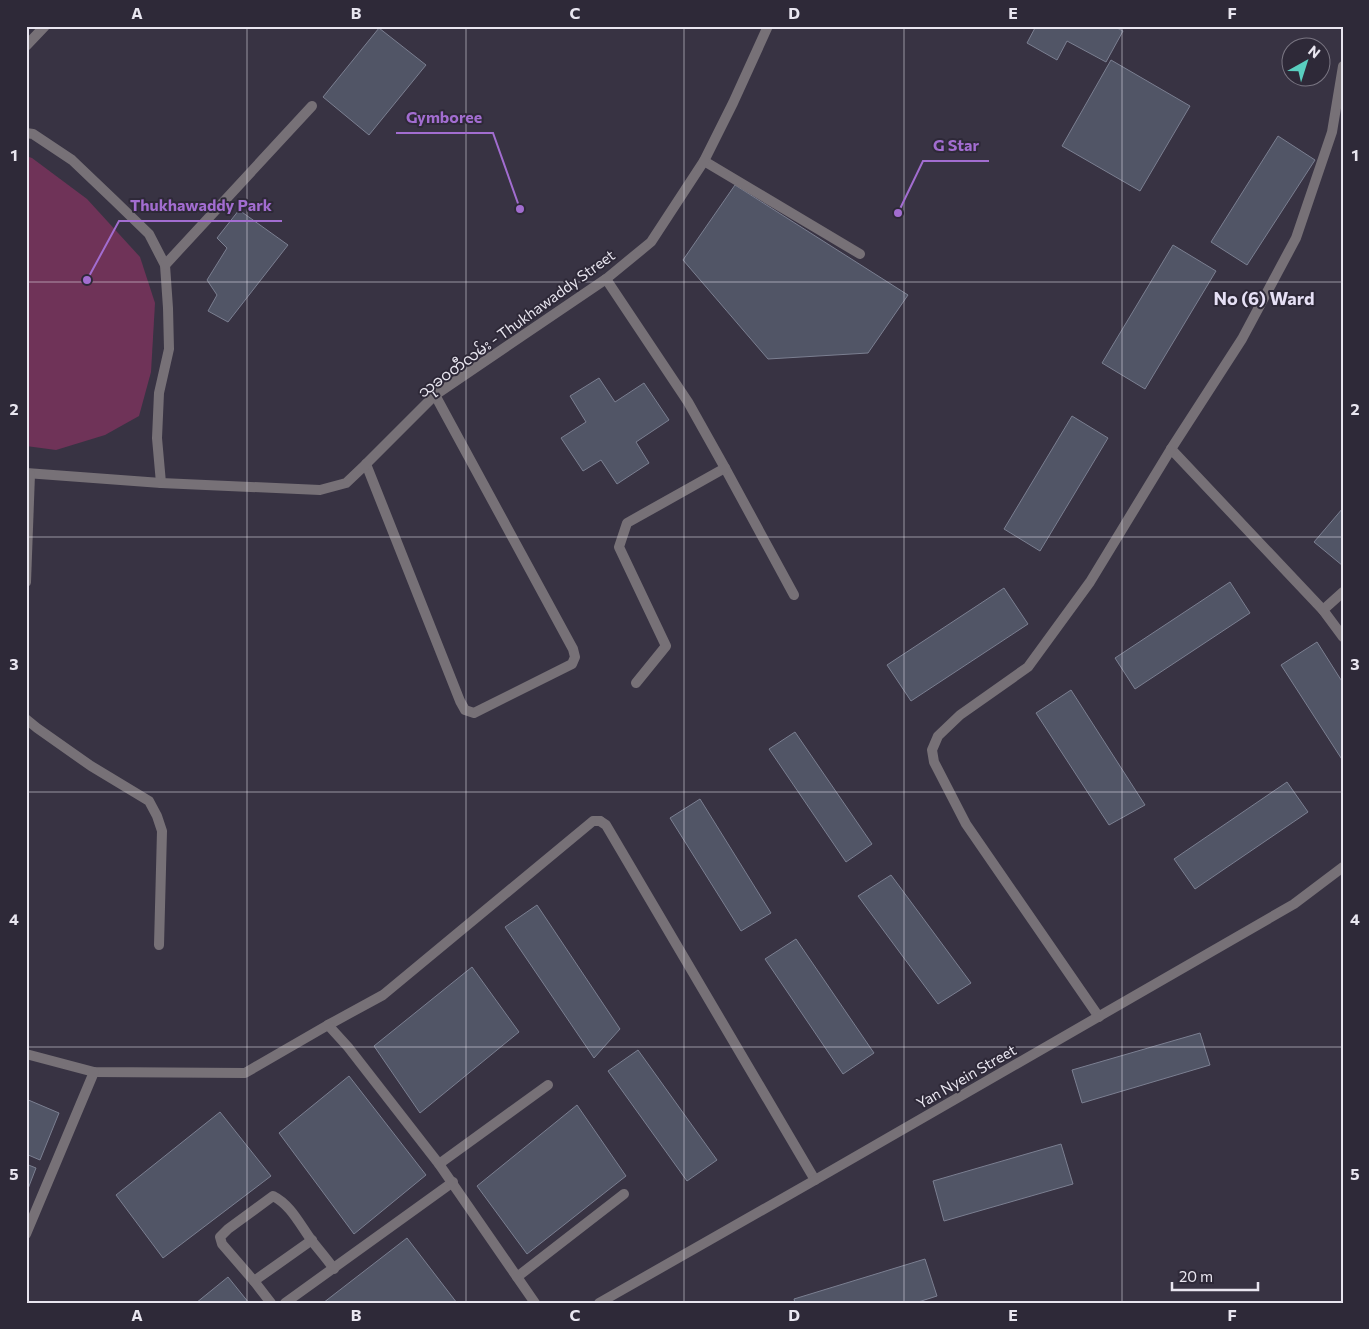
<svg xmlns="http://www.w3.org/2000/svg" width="1369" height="1329" font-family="Commissioner,'Noto Sans Myanmar',sans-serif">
  <rect width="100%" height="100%" fill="#383343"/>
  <path fill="#6f3358" d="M26 156 32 158 87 199 140 257 155 303 151 372 139 416 105 435 56 450 26 446Z"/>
  <g fill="#515566" stroke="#7b7f91">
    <path d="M1036 26H1113L1123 31 1106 62 1067 41 1057 60 1027 43Z"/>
    <path d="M379 28 426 65 369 135 323 97Z"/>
    <path d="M1111 60 1190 106 1140 191 1062 146Z"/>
    <path d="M1278 136 1315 160 1247 265 1211 242Z"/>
    <path d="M735 185 908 295 868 353 768 359 683 260Z"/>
    <path d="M239 210 288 245 228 322 208 311 217 295 207 280 227 248 217 238Z"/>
    <path d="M1173 245 1216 271 1145 389 1102 363Z"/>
    <path d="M599 378 615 402 644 383 669 420 636 442 649 463 617 484 601 460 583 471 561 438 586 422 570 396Z"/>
    <path d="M1072 416 1108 438 1040 551 1004 529Z"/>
    <path d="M1343 508V566L1314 542Z"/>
    <path d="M1230 582 1250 613 1135 689 1115 658Z"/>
    <path d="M1004 588 1028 624 911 701 887 665Z"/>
    <path d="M1317 642 1343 683V761L1281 665Z"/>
    <path d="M1071 690 1145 805 1109 825 1036 713Z"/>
    <path d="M795 732 872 844 846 862 769 749Z"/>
    <path d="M1287 782 1308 812 1195 889 1174 859Z"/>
    <path d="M700 799 771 913 741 931 670 818Z"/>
    <path d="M891 875 971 983 938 1004 858 896Z"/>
    <path d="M537 905 620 1029 594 1058 505 927Z"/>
    <path d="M796 939 874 1053 843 1074 765 959Z"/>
    <path d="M472 967 519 1032 420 1113 374 1046Z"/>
    <path d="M1200 1033 1210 1065 1082 1103 1072 1070Z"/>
    <path d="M638 1050 717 1160 687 1181 608 1071Z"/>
    <path d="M349 1076 426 1175 354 1234 279 1133Z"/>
    <path d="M26 1099 59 1113 40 1160 26 1154Z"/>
    <path d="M577 1105 626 1176 527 1254 477 1186Z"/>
    <path d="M220 1112 271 1176 163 1258 116 1195Z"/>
    <path d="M1061 1144 1073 1184 944 1221 933 1181Z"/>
    <path d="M26 1164 36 1168 26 1194Z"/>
    <path d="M407 1238 457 1303H323Z"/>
    <path d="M925 1259 937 1296 915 1303H795L794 1299Z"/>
    <path d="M228 1277 249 1303H196Z"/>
  </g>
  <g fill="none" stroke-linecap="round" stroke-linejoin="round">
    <g stroke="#777177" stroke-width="10">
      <path d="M704 161 860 254"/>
      <path d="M328 1025 383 995 593 821H600"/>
    </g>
    <g stroke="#777177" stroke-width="10">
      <path d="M26 46 45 26"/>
      <path d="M26 133 33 134 72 160 115 201 149 234 165 265 168 308 169 349 159 393 157 438 161 483"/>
      <path d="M165 265 312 106"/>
      <path d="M606 279 688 402 725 468 794 595"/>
      <path d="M1171 449 1323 610"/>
      <path d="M366 464 460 701 465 710 474 713 572 664 575 657 573 649 435 395"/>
      <path d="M26 473 161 483 320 490 346 483 366 464 435 395 606 279 651 242 704 161 733 103 768 26"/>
      <path d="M26 582 30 474"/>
      <path d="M1343 592 1323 610 1343 637"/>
      <path d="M636 683 666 646 619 547 627 523 725 468"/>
      <path d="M26 719 37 728 91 766 149 801 157 816 162 831 159 945"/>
      <path d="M600 821 606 825 815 1180"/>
      <path d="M1099 1017 966 824 934 762 932 750 938 736 960 715 1028 667 1090 582 1171 449 1242 339 1296 238 1332 132 1343 66"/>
      <path d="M26 1054 94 1072 245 1073 328 1025 348 1047 439 1164"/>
      <path d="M26 1234 94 1072"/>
      <path d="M517 1277 624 1194"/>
      <path d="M254 1281 312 1240"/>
      <path d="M271 1303 254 1281 222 1244 220 1237 228 1229 273 1196C291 1205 300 1225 312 1241 319 1250 327 1259 334 1269"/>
      <path d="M285 1303 453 1182"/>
      <path d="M535 1303 439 1164 548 1085"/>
      <path d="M599 1303 815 1180 1294 904 1343 867"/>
    </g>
  </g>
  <path fill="none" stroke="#e9e6f0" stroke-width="1" stroke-opacity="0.55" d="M247 26V1303M466 26V1303M684 26V1303M904 26V1303M1122 26V1303M26 282H1343M26 537H1343M26 792H1343M26 1047H1343"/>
  <g text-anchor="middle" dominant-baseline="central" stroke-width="4" stroke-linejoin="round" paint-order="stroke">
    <g font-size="15" fill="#e9e6f0" stroke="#2e2938">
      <text transform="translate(516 323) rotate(-36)">သုခဝတီလမ်း - Thukhawaddy Street</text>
      <text transform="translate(966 1076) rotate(-30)">Yan Nyein Street</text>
    </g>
    <g font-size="18" font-weight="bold" fill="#e6e0f5" stroke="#2e2938">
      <text x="1264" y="298">No (6) Ward</text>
    </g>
  </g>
  <path fill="none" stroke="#a26dd0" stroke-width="2" d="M520 209L493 133H396M898 213L923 161H989M87 280L119 221H282"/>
  <g fill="#a26dd0" stroke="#2e2938" stroke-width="2">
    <circle cx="520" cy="209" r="5"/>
    <circle cx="898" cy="213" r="5"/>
    <circle cx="87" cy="280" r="5"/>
  </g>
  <g font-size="16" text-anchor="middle" font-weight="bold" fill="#a26dd0" stroke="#2e2938" stroke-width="4" stroke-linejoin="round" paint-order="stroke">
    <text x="444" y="123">Gymboree</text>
    <text x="956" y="151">G Star</text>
    <text x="201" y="211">Thukhawaddy Park</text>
  </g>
  <rect width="1369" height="1329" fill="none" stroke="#2e2938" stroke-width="55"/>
  <g transform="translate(1306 62) rotate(39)"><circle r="24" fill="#2e2938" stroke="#797582"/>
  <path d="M0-4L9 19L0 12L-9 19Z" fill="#59cebf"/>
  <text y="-8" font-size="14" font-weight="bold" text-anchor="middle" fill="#e9e6f0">N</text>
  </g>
  <path d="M1172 1282v8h86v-8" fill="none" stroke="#e9e6f0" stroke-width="2.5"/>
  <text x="1179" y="1282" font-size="15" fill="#e9e6f0" stroke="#2e2938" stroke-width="4" paint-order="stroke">20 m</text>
  <rect x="28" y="28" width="1314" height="1274" fill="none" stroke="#e9e6f0" stroke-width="2"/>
  <g font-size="16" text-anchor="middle" font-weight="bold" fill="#e9e6f0">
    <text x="137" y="19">A</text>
    <text x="356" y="19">B</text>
    <text x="575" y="19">C</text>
    <text x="794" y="19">D</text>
    <text x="1013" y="19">E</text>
    <text x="1232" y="19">F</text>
    <text x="14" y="161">1</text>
    <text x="1355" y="161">1</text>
    <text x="14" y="415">2</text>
    <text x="1355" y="415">2</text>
    <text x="14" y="670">3</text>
    <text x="1355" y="670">3</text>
    <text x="14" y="925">4</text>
    <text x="1355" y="925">4</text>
    <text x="14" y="1180">5</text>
    <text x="1355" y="1180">5</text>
    <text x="137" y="1321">A</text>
    <text x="356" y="1321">B</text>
    <text x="575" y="1321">C</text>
    <text x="794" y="1321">D</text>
    <text x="1013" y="1321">E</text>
    <text x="1232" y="1321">F</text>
  </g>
</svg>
